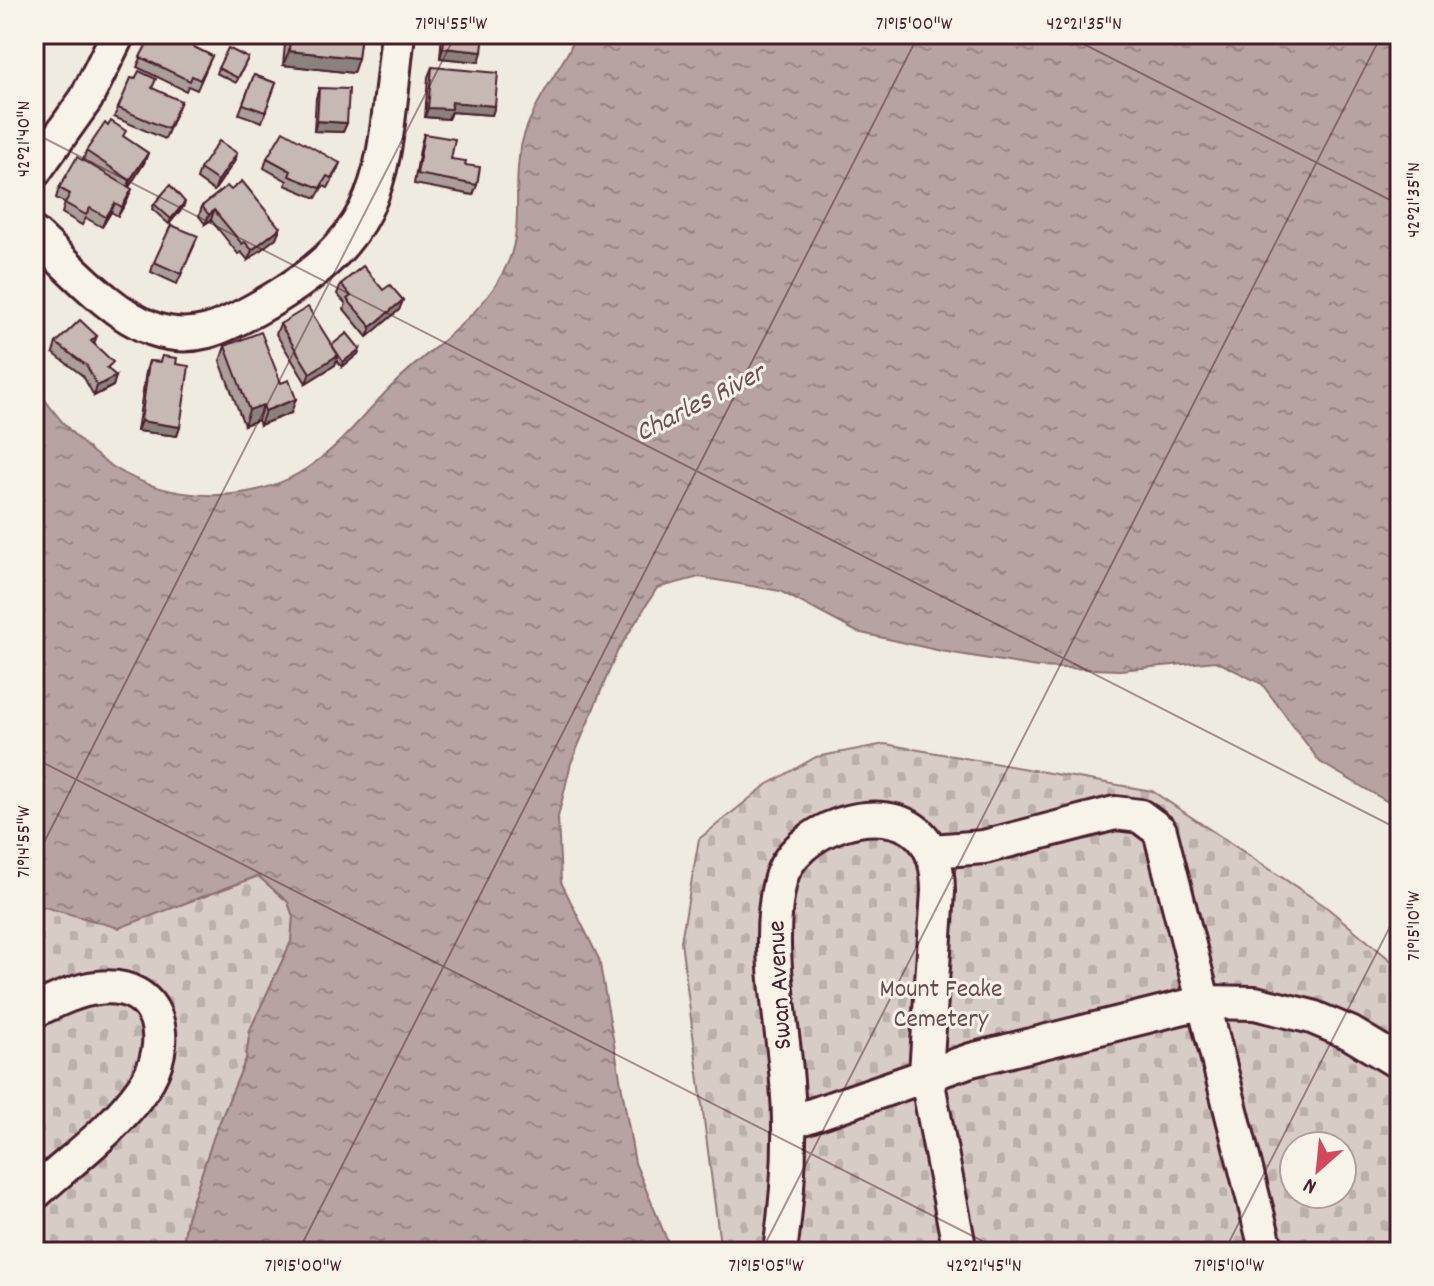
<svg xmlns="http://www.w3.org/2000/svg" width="1434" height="1286" font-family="Dekko,sans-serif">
  <defs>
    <pattern id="cemetery-stones" width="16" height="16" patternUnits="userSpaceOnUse" patternTransform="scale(2)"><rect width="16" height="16" fill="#d8cdc6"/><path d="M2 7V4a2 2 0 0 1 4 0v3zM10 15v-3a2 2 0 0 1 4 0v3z" fill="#bbb0aa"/></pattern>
    <pattern id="water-ripples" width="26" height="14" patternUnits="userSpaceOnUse" patternTransform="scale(2)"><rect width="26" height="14" fill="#b7a4a2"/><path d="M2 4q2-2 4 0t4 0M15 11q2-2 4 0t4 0" fill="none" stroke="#978584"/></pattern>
  </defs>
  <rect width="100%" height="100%" fill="#f0ebe0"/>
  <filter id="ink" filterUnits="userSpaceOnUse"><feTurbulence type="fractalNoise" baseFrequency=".0125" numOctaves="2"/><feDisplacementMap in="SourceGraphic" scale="16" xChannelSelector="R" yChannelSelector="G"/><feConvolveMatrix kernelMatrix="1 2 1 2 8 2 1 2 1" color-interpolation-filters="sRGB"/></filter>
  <g filter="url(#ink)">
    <g fill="url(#cemetery-stones)" stroke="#917678" stroke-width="2" fill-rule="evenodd">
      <path d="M885 744 1152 791 1325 906 1400 968V1252H721L681 941 699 839 765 786 816 757ZM1294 1146H1342V1194H1294Z"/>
      <path d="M258 876 288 902 293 917 291 942 250 1030 246 1059 214 1136 187 1218 182 1252H34V904L75 915 203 897Z"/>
    </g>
    <path fill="url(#water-ripples)" stroke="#8b6f72" stroke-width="2" d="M574 34H1400V809L1320 762 1262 684 1216 661 1120 670 1037 667 941 651 857 632 780 591 699 577 657 588 617 652 571 763 558 817 561 882 599 959 635 1163 672 1252H182L187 1218 214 1136 246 1059 250 1030 291 942 293 917 288 902 258 876 119 928 34 904V384C55 416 80 446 113 467 172 504 256 506 313 464 346 441 370 406 399 379 438 342 488 312 509 260 523 225 513 187 520 152 526 115 552 81 570 49Z"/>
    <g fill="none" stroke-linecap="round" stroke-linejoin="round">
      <g stroke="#4a1f2b" stroke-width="38">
        <g id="minor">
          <path d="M34 172 86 99 118 34"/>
          <path d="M34 234C70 266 108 312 153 329 193 343 222 328 256 309 392 233 381 174 398 34"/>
          <path d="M932 851 984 847 1115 813 1140 816 1160 831 1267 1252"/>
          <path d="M34 1011C53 1002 76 990 97 988 162 980 174 1044 143 1088 113 1131 72 1159 34 1194"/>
          <path d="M789 1123 971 1060 1204 1002 1255 1003 1312 1017 1350 1033 1400 1063"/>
          <path d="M780 1252C788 1196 792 1138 787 1082 782 1017 765 945 780 881 793 828 883 798 920 835 935 850 938 871 938 891L926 1073 960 1252"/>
        </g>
      </g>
      <use href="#minor" stroke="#f7f3e8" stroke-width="32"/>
    </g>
    <g fill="#aa9e9a" stroke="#4a1f2b" stroke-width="2">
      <path d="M152 34H171L170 36 212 56 197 90 188 86 186 91 137 67Z"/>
      <path d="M286 34H361L358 58 353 73 283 65Z"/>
      <path d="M442 34H484L479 62 440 58Z"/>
      <path d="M248 58 236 83 216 73 218 68Z"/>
      <path d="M432 67 495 106 492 115 451 112 448 119 425 117 428 77Z"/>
      <path d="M254 75 276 83 262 122 239 114Z"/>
      <path d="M319 88 347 123 343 132 314 131 316 98Z"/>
      <path d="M181 101 165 139 114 117 118 108Z"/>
      <path d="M424 134 451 159 465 165 477 185 473 195 414 184 421 144Z"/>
      <path d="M124 137 148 153 144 163 129 187 128 199 118 216 111 212 102 227 86 218 82 225 62 213 65 203 56 198 59 188 83 161 86 151Z"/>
      <path d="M267 158 340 163 336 173 328 188 323 186 316 198 285 185 287 181 264 168Z"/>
      <path d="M234 162 214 191 197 179 200 169Z"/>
      <path d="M231 190 280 228 276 238 248 260 241 252 238 254 211 220 205 224 199 216 202 206Z"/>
      <path d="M154 204 183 207 169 224 152 209Z"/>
      <path d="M194 246 177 284 151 272 154 262Z"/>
      <path d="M341 284 383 290 403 300 399 310 367 337 344 309 346 304 337 294Z"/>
      <path d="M280 324 332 345 360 349 358 354 342 367 336 360 335 365 306 383 276 334Z"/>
      <path d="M97 336 94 344 110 371 116 376 113 386 94 396 83 376 53 353 56 343Z"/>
      <path d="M225 346 291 413 260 425 258 420 244 425 220 361Z"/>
      <path d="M162 356 176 364 180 427 177 436 137 431 146 371 149 361 160 362Z"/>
    </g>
    <g fill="#8b817d" stroke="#4a1f2b" stroke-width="2">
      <path d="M443 48 482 52 479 62 440 58Z"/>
      <path d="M289 51 358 58 353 73 283 65Z"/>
      <path d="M452 102 495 106 492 115 451 112 448 119 425 117 428 108Z"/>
      <path d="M317 121 347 123 343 132 314 131Z"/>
      <path d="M148 153 144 163 127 190 130 180Z"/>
      <path d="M237 153 234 162 214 191 218 181Z"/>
      <path d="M132 189 128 199 118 216 122 207Z"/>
      <path d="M185 202 183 207 169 224 171 219Z"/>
      <path d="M115 203 111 212 102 227 106 217Z"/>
      <path d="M214 210 211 220 205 224 209 215Z"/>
      <path d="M280 228 276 238 248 260 252 250Z"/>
      <path d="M403 300 399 310 367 337 371 327Z"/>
      <path d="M360 349 358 354 342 367 343 362Z"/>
      <path d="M338 355 335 365 306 383 310 373Z"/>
      <path d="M116 376 113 386 94 396 97 386Z"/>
      <path d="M296 399 291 413 260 425 265 411Z"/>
      <path d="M263 405 258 420 244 425 249 410Z"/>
      <path d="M141 421 180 427 177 436 137 431Z"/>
    </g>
    <g fill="#c6b8b3" stroke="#4a1f2b" stroke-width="2">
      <path d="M152 34H170V35L212 56 200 80 192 76 190 81 140 57Z"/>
      <path d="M290 34H361L358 58 289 51Z"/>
      <path d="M445 34H484L482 52 443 48Z"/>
      <path d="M228 48 248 58 238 78 218 68Z"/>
      <path d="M432 67 498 73 495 106 452 102 451 109 428 108Z"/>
      <path d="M139 71 156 79 152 88 181 101 168 129 118 108 131 78 135 79Z"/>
      <path d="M254 75 276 83 265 112 243 104Z"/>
      <path d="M319 88 349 89 347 123 317 121Z"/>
      <path d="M111 121 126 131 123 136 148 153 130 180 86 151 105 123 108 126Z"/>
      <path d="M283 131 340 163 331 178 327 176 320 188 289 176 291 171 267 158Z"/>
      <path d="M424 134 455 139 451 159 466 161 465 165 480 167 477 185 417 174Z"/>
      <path d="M219 141 237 153 218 181 200 169Z"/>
      <path d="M77 157 132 189 122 207 115 203 106 217 90 208 86 215 65 203 70 194 59 188Z"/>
      <path d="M242 181 280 228 252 250 245 242 242 244 214 210 209 215 202 206 227 186 231 190Z"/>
      <path d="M170 185 185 202 171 219 154 204Z"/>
      <path d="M171 225 198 236 181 274 154 262Z"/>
      <path d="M363 266 383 290 390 285 403 300 371 327 347 299 351 296 341 284Z"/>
      <path d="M308 307 338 355 310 373 280 324Z"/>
      <path d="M80 320 97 336 91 341 113 362 107 368 116 376 97 386 87 366 56 343Z"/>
      <path d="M261 332 281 383 289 380 296 399 265 411 263 405 249 410 225 346Z"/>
      <path d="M347 333 360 349 343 362 332 345Z"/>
      <path d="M162 356 177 358 176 364 189 366 180 427 141 421 149 361 161 362Z"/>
    </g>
  </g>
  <path fill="none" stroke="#4a1f2b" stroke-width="2" stroke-opacity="0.45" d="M1064 34 1400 205M34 133 1400 830M34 758 1004 1252M34 862 456 34M298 1252 919 34M761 1252 1382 34M1224 1252 1400 907"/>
  <g text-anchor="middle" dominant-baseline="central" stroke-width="6" stroke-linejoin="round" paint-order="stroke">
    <g font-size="26" fill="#4a1f2b" stroke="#f7f3e8">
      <text transform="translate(781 985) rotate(-93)">Swan Avenue</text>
    </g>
    <g font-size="26" fill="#6e4a52" stroke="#f7f3e8">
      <text x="941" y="990">Mount Feake<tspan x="941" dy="30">Cemetery</tspan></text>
    </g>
    <g font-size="28" font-style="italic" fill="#704e55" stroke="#f7f3e8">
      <text transform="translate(701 405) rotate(-27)">Charles River</text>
    </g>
  </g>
  <rect width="1434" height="1286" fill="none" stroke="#f7f3e8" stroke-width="88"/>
  <g transform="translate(1318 1170) rotate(207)"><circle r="38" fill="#f7f3e8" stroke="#b29e9c" stroke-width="2"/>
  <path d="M0-6L14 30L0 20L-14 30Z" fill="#d1495b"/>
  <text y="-12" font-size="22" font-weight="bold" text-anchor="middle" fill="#4a1f2b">N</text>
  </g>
  <rect x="44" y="44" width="1346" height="1198" fill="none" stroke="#4a1f2b" stroke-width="3"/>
  <g font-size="20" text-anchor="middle" fill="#4a1f2b">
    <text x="451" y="29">71°14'55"W</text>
    <text x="914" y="29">71°15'00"W</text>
    <text x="1084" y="29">42°21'35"N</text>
    <text transform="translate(22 139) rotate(-90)" y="7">42°21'40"N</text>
    <text transform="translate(1412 200) rotate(-90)" y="7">42°21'35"N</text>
    <text transform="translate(22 842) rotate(-90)" y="7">71°14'55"W</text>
    <text transform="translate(1412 926) rotate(-90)" y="7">71°15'10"W</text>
    <text x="303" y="1271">71°15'00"W</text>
    <text x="766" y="1271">71°15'05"W</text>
    <text x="984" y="1271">42°21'45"N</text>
    <text x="1229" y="1271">71°15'10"W</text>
  </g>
</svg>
